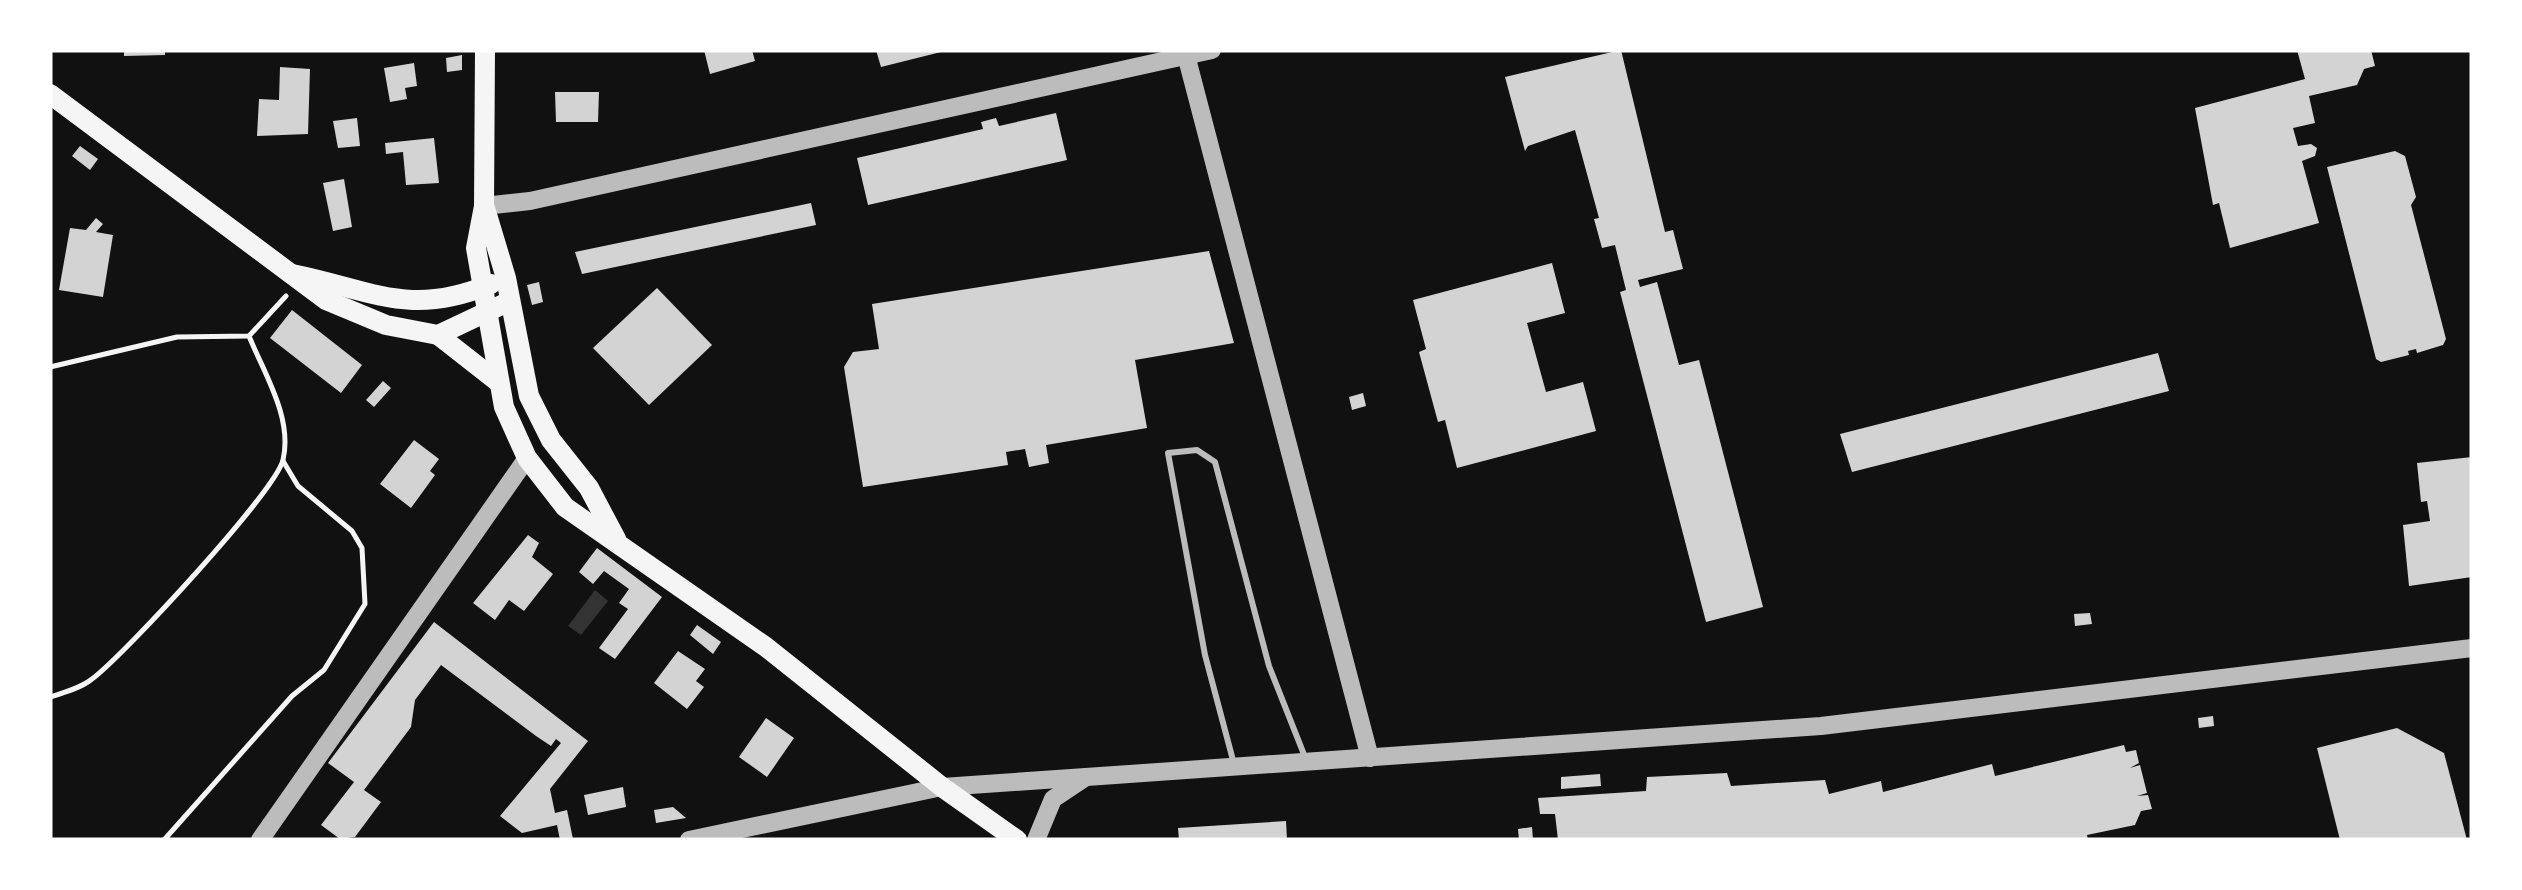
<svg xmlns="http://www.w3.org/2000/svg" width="2522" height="890" font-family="'Fira Sans Condensed',sans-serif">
  <rect width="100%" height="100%" fill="#111"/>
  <path fill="#333" d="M595 590 608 601 581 635 568 626Z"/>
  <g fill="#d3d3d3">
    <path d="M124 50H165V55L124 56Z"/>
    <path d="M704 50H752L755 61 710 74Z"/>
    <path d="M876 50H945V51L881 67Z"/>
    <path d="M1621 50 1665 232 1673 230 1683 269 1638 280 1640 287 1657 282 1679 365 1699 360 1763 607 1706 622 1620 292 1626 290 1615 245 1602 248 1594 219 1599 218 1575 130 1528 146 1525 151 1505 77Z"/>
    <path d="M2297 50H2371L2375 66 2364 69 2357 85 2309 96 2315 123 2293 128 2298 146 2311 144 2317 148 2315 156 2302 161 2319 223 2230 248 2219 203 2213 205 2195 108 2305 79Z"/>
    <path d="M462 55V70L447 72 446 58Z"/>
    <path d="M414 63 417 86 405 88 407 99 390 102 384 68Z"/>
    <path d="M280 67 310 69 308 134 257 136 259 99 279 100Z"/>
    <path d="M555 92H599L598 122H556Z"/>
    <path d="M1056 113 1067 160 868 205 857 158 983 129 981 122 996 118 999 126Z"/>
    <path d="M357 118 360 146 338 148 333 121Z"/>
    <path d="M434 138 439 183 406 185 403 152 386 154 385 143Z"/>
    <path d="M80 146 98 159 90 170 72 156Z"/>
    <path d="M2395 151 2405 156 2416 197 2411 205 2446 339 2443 345 2417 353 2416 349 2408 351 2409 355 2381 362 2376 359 2327 167Z"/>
    <path d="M344 179 352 227 333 231 323 183Z"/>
    <path d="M811 203 816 225 582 274 575 252Z"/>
    <path d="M96 218 103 224 96 232 113 235 103 297 59 290 70 228 86 230Z"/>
    <path d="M1209 251 1234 343 1135 360 1147 428 1046 445 1049 463 1029 467 1025 449 1006 452 1008 465 863 487 844 367 853 352 879 349 872 304Z"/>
    <path d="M1552 263 1565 313 1527 323 1546 392 1583 382 1596 431 1457 468 1445 420 1438 422 1419 352 1426 349 1413 300Z"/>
    <path d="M539 282 543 302 532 305 527 285Z"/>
    <path d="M657 288 712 345 649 405 593 348Z"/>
    <path d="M292 310 362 365 341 393 270 338Z"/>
    <path d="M2158 353 2169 391 1852 472 1840 434Z"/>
    <path d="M383 381 391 388 374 407 366 400Z"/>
    <path d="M1363 393 1366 406 1352 410 1349 397Z"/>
    <path d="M414 440 439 459 430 471 435 475 411 508 380 484Z"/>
    <path d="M2472 457V577L2409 586 2403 525 2430 521 2427 501 2421 502 2417 463Z"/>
    <path d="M528 535 539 543 532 557 553 574 524 611 509 600 495 620 473 603Z"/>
    <path d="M597 548 662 597 615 659 599 648 628 609 619 603 629 589 604 571 593 584 579 572Z"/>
    <path d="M2090 613 2092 624 2075 626 2074 614Z"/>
    <path d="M434 622 588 741 550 789 555 813 567 810 573 839 560 840 557 825 522 833 500 816 561 743 556 739 551 746 536 736 441 665 415 700 411 727 364 790 381 802 355 837 340 839 321 825 354 782 328 763Z"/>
    <path d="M697 625 721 642 713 654 690 635Z"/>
    <path d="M678 651 705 669 696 681 704 687 687 709 654 683Z"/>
    <path d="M2213 716 2214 726 2199 728 2198 718Z"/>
    <path d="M766 718 794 738 767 777 739 757Z"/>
    <path d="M2397 728 2444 753 2467 840H2340L2317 748Z"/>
    <path d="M2124 745 2126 752 2136 750 2139 763 2130 768 2140 765 2147 793 2137 796 2148 795 2152 809 2141 811 2135 825 2087 835 2088 840H1558L1555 814H1540L1538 798 1646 791 1647 777 1727 773 1731 786 1825 780 1829 794 1881 781 1883 792 1992 764 1995 776Z"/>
    <path d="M1600 774 1601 786 1561 789V777Z"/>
    <path d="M623 787 626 807 588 815 584 795Z"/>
    <path d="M673 807 686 818 656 823 654 810Z"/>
    <path d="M1286 821 1287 840H1179L1178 828Z"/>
    <path d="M1532 827 1533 840H1519L1518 829Z"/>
  </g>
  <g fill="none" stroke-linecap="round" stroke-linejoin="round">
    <g stroke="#f5f5f5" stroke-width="5">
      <path d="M50 367 177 337 249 336 286 296"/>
      <path d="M50 697C63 693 81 688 92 679 124 655 275 492 283 460 293 418 264 373 249 336"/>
      <path d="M164 840 292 696 324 670 365 604 362 548 352 531 298 486 283 461"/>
    </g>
    <path stroke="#bcbcbc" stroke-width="6" d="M1234 764 1205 655 1168 453 1197 450 1215 462 1269 666 1305 757"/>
    <g stroke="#bcbcbc" stroke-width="18">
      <path d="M1186 55 1370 758"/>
      <path d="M484 206 530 201 1212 50"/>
      <path d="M260 840 527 458"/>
      <path d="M689 840 942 787 1821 726 2472 648"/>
      <path d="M1036 840 1053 799 1086 777"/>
    </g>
    <g stroke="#f5f5f5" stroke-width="20">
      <path d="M485 50 484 206 476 248 504 407 527 458 565 507 766 647 942 787 1017 840"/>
      <path d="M50 94 326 300 386 325 438 335 510 301"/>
      <path d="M485 208 506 278 529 396 551 440 589 488 616 539"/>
      <path d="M292 274C373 290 408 318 491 284"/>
      <path d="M438 335 498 382"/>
    </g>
  </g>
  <rect width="2522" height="890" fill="none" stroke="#ffffff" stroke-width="105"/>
</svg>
